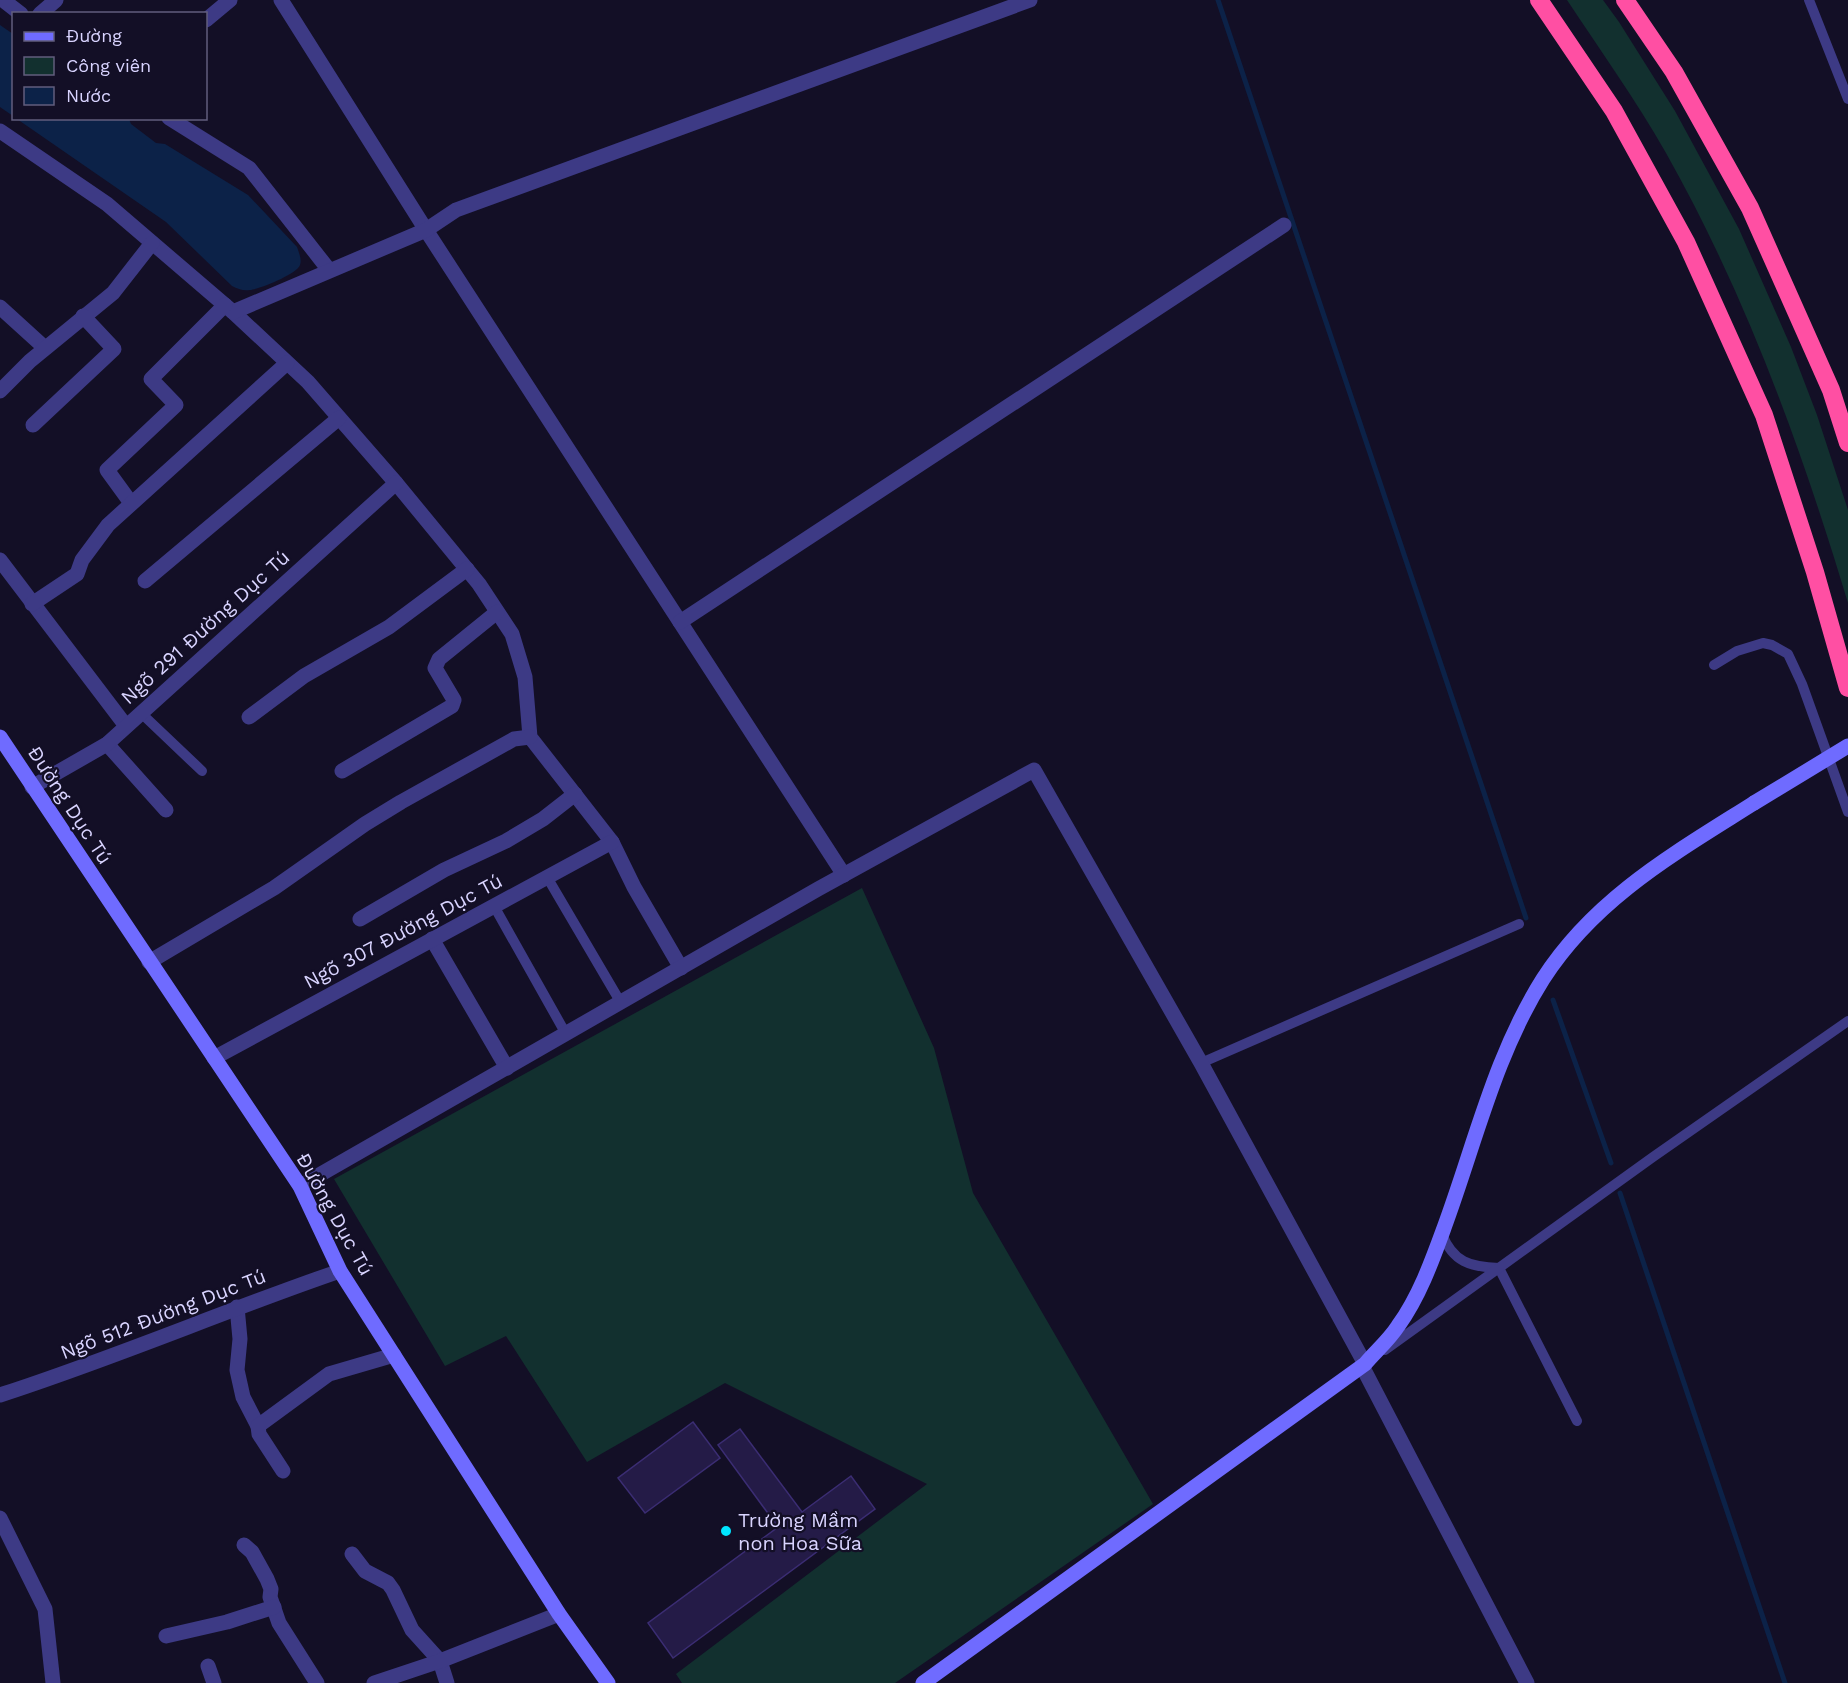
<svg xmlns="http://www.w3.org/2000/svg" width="1848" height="1683" font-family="'Work Sans',sans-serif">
  <rect width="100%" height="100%" fill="#130f26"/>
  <g fill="#12302f">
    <path d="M1567 0H1603L1619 22 1675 111 1739 229 1791 347 1817 415 1848 510V603C1801 447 1746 295 1666 153 1636 100 1600 50 1567 0Z"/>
    <path d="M862 888 934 1048 973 1193 1153 1504 895 1683H682L676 1674 927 1484 725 1383 587 1462 506 1336 445 1366 334 1179Z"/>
  </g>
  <g fill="#0c2248">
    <path d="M0 25 13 34V116L0 107Z"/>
    <path d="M17 119H129L131 124 156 143 165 144 248 195 297 247C299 253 302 259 300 265 297 274 260 289 250 290 243 291 238 289 232 286L166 222Z"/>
  </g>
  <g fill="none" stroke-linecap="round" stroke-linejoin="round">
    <g stroke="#0c2248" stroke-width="5">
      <path d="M1218 0 1526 918"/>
      <path d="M1553 1000 1611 1163"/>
      <path d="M1620 1193 1785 1683"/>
    </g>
  </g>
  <g fill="#241b47" stroke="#3b2d73" stroke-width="1.5">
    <path d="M693 1422 720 1458 645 1513 618 1478Z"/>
    <path d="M740 1429 802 1512 851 1476 875 1509 673 1658 648 1623 778 1527 718 1445Z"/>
  </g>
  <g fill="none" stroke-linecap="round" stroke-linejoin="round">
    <g stroke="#3d3a85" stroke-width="10">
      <path d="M1809 0 1848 99"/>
      <path d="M1714 665 1737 651 1763 643 1772 645 1788 654 1802 684 1848 812"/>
      <path d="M141 713 202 771"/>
      <path d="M547 877 621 1003"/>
      <path d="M494 906 566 1034"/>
      <path d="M1201 1063 1519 924"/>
      <path d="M1442 1234C1453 1262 1470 1267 1499 1268L1577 1421"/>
      <path d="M1385 1350 1653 1157 1848 1021"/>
    </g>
    <g stroke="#3d3a85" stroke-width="15">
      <path d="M3 0 21 14"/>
      <path d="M281 0 426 230 844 875"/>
      <path d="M40 14 56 0"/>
      <path d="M206 20 230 0"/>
      <path d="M169 118 249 168 329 270"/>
      <path d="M0 131 107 204 233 312 308 382 396 483 479 584 512 634 525 677 530 737 612 842 634 887 681 968"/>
      <path d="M0 307 45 348"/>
      <path d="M233 312 426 230 456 210 1030 0"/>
      <path d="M0 391 30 361 113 293 152 243"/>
      <path d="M33 425 114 349 83 316"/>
      <path d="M131 503 107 470 176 405 151 379 225 305"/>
      <path d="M0 560 126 726"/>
      <path d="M145 581 339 418"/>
      <path d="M32 604 77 574 82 560 108 525 287 363"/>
      <path d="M680 622 1284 225"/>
      <path d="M249 717 304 676 389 627 467 569"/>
      <path d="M107 744 166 810"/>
      <path d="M342 771 452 706 454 700 435 668 439 659 497 612"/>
      <path d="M32 787 107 744 396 483"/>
      <path d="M360 919 444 870 506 841 543 819 575 794"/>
      <path d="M432 939 507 1068"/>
      <path d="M149 962 274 888 365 824 401 802 514 739 530 737"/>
      <path d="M214 1058 612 842"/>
      <path d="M300 1186 818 889 1034 770 1201 1063 1365 1364"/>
      <path d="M237 1307 240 1339 237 1370 243 1397 258 1426"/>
      <path d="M1362 1366 1527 1683"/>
      <path d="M0 1395C115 1358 226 1310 340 1271"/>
      <path d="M283 1471 259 1434 258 1426 329 1374 394 1355"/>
      <path d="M0 1518 45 1609 53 1683"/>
      <path d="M244 1545 252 1552 267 1579 271 1589 270 1597 279 1623 317 1683"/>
      <path d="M352 1554 365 1571 388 1583 393 1590 412 1630 440 1661 447 1683"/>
      <path d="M166 1636 227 1622 274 1607"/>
      <path d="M208 1666 214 1683"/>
      <path d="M374 1683 440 1661 559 1614"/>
    </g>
    <g stroke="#6f6bff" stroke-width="15">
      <path d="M0 737 300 1186 340 1271 559 1614 608 1683"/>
      <path d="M923 1683 1365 1364C1376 1351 1389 1340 1398 1326 1419 1297 1432 1261 1444 1228 1475 1144 1495 1055 1543 979 1595 898 1675 853 1754 803"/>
    </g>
    <g stroke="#ff4fa3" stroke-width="18">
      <path d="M1539 0 1614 111 1686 242 1764 415 1815 572 1848 688"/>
      <path d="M1625 0 1674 72 1750 208 1831 390 1848 443"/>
    </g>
    <path stroke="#6f6bff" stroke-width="15" d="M1754 803 1848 746"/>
  </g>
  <circle fill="#00e5ff" stroke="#130f26" stroke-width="2" cx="726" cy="1531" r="6"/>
  <g text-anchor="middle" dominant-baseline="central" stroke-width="4.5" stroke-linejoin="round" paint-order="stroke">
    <g font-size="20" fill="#d9d4ff" stroke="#130f26">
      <text transform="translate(205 627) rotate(-42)">Ngõ 291 Đường Dục Tú</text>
      <text transform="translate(70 805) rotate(57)">Đường Dục Tú</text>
      <text transform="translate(403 931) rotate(-28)">Ngõ 307 Đường Dục Tú</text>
      <text transform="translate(335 1214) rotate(61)">Đường Dục Tú</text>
      <text transform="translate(163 1314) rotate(-21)">Ngõ 512 Đường Dục Tú</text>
    </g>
    <g font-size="20" fill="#d9d4ff" stroke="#130f26" text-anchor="start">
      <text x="738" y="1520">Trường Mầm<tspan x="738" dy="23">non Hoa Sữa</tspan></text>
    </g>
  </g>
  <rect x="12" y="12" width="195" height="108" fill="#130f26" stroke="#625e7d" stroke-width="1.5"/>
  <rect x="24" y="32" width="30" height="9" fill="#6f6bff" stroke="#625e7d" stroke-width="1.5"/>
  <text x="66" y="42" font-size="18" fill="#d9d4ff">Đường</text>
  <rect x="24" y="57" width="30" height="18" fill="#12302f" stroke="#625e7d" stroke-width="1.5"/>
  <text x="66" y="72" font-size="18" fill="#d9d4ff">Công viên</text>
  <rect x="24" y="87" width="30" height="18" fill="#0c2248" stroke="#625e7d" stroke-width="1.5"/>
  <text x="66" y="102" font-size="18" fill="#d9d4ff">Nước</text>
</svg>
